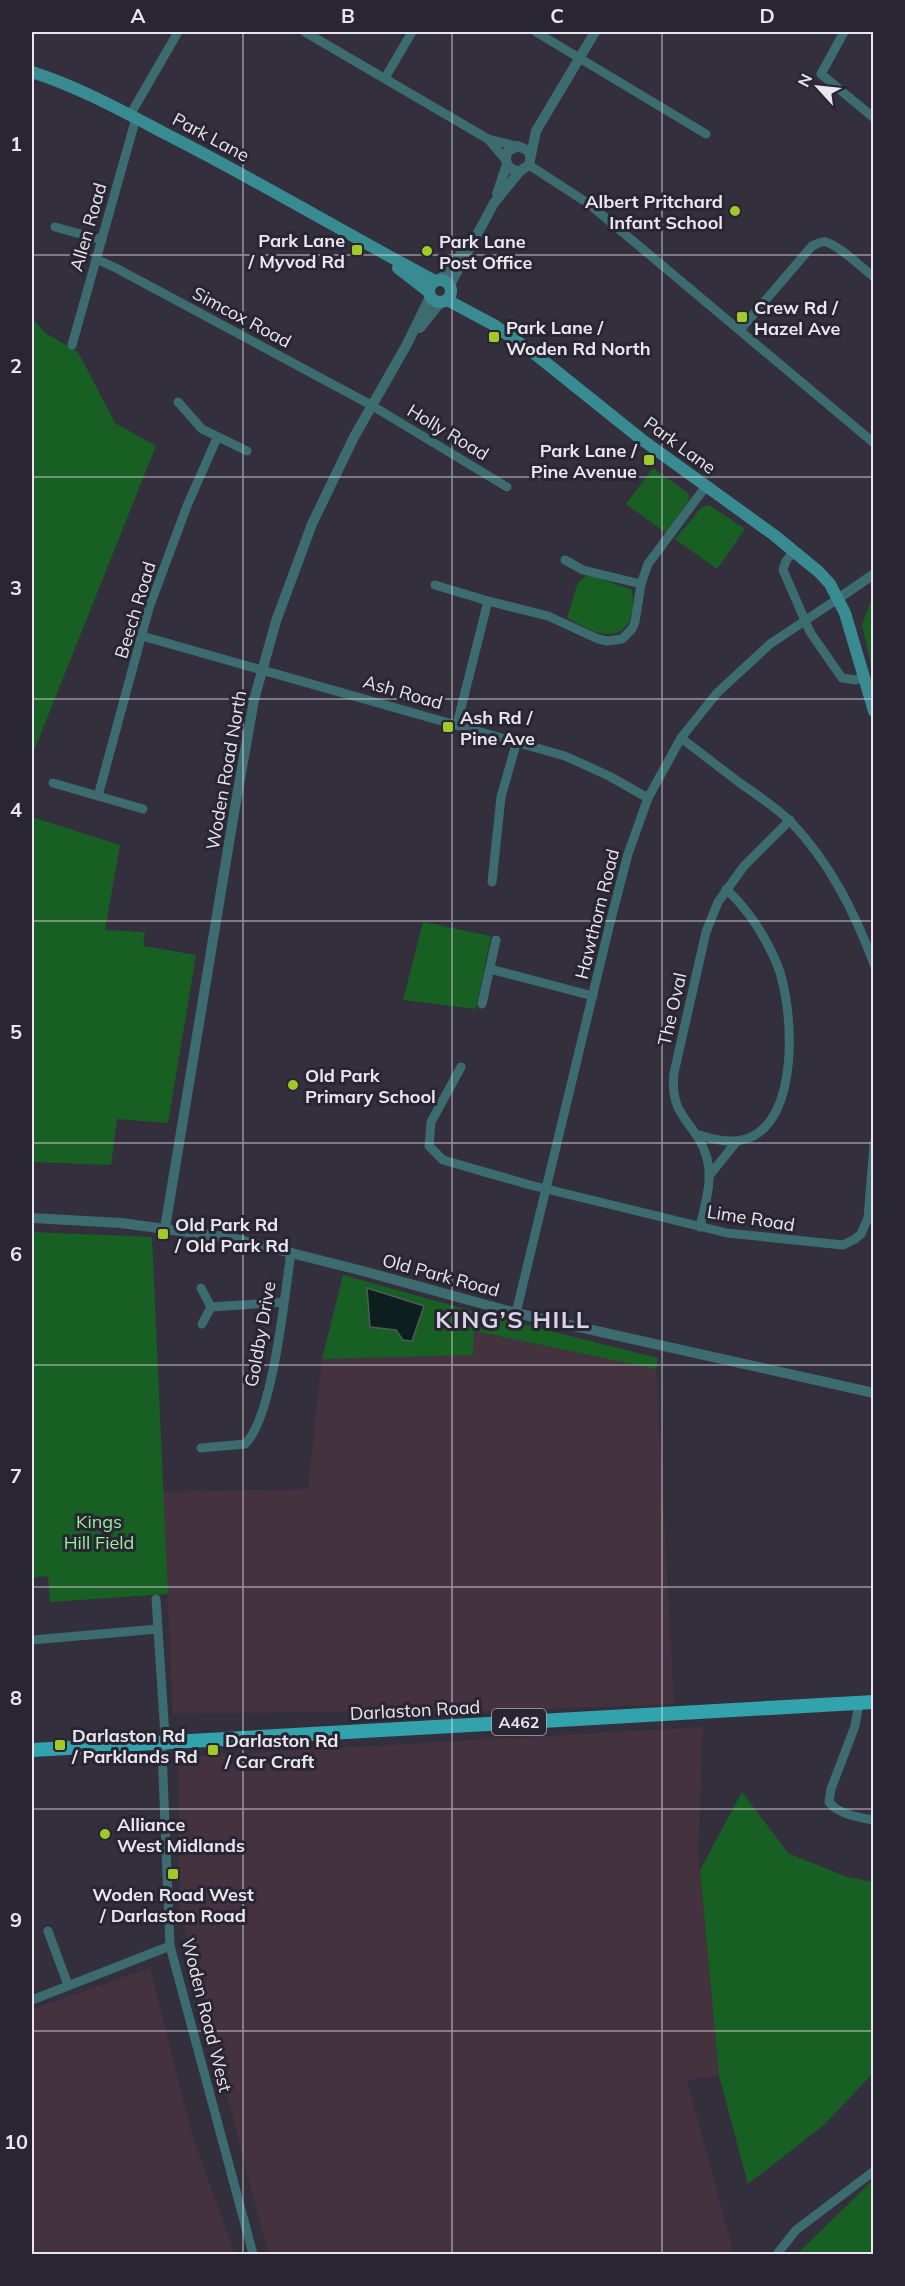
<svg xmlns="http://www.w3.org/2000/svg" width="905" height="2286" font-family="Mulish,sans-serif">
  <rect width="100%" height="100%" fill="#332f3d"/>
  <g fill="#44333e">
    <path d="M474 1331 656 1369 674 1704 484 1711 173 1713 163 1492 308 1489 322 1359 473 1355Z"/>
    <path d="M703 1727 698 1852 719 2076 687 2080 734 2254H268L180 1911 178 1757Z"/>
    <path d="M150 1968 193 2138 235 2254H32V2009Z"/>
  </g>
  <g fill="#185f24">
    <path d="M32 318 45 333 78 352 115 423 156 446 32 756Z"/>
    <path d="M653 468 688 493 689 500 666 533 626 504Z"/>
    <path d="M709 505 745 529 717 569 675 539 702 507Z"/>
    <path d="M587 574 632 590C635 610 632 635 606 634 594 634 578 623 567 618L577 585Z"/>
    <path d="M873 595 874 668 872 669 862 625Z"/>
    <path d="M32 817 120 845 105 930 145 932 143 946 196 955 168 1123 117 1119 111 1165 32 1162Z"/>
    <path d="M423 922 491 936 476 1009 403 1000Z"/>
    <path d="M32 1232 152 1237 168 1594 50 1602 48 1576 32 1578Z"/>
    <path d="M343 1275 475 1312 658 1358 656 1369 474 1331 473 1355 322 1359Z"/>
    <path d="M742 1792 788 1853 847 1877 874 1882 873 2073 824 2125 748 2184 719 2076 700 1870Z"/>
    <path d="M873 2180V2254H797Z"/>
  </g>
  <path fill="#0d1e1f" stroke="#4f5a5d" stroke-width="1.5" d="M367 1288 424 1306 412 1341 403 1340 396 1330 370 1327Z"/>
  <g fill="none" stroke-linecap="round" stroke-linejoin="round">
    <g stroke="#3c6b70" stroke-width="9">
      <path d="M305 32 488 139 516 146"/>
      <path d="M536 32 706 134"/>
      <path d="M844 32 821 74 874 118"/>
      <path d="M385 78 412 32"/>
      <path d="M130 115 178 32"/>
      <path d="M488 139 506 160"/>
      <path d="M529 165 589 204 874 443"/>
      <path d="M55 227 102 240"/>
      <path d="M96 259 116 268 371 405 507 487"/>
      <path d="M740 330 812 246C817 244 821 241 826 242 840 246 862 268 874 277"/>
      <path d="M72 345 136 118"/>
      <path d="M178 402 202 429 247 451"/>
      <path d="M794 551 786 561 783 570 810 632 842 678 856 680 864 676"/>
      <path d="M565 560 583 570 641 584"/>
      <path d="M435 585 488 601"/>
      <path d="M142 636 565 756 609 776 648 798"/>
      <path d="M457 724 488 601 548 616 598 639 607 641 622 639 632 629 635 622 641 584 648 564 706 486"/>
      <path d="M681 738C701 753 720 768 740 783 757 795 776 807 791 822 830 863 854 911 874 964"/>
      <path d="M53 783 143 809"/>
      <path d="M98 796 149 608 187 506 217 438"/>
      <path d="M492 882 501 797 517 741"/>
      <path d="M490 969 593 996"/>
      <path d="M482 1004 496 940"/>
      <path d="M461 1067 431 1122 429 1146 443 1160 530 1185 727 1233 843 1245 855 1239 861 1234 868 1218 874 1144"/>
      <path d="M696 1134C712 1139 729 1144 746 1139 801 1122 794 1007 777 964 765 936 749 910 726 889"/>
      <path d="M709 1176 737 1141"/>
      <path d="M700 1227C705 1205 713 1180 707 1158 696 1120 669 1119 674 1073L706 932 718 902 744 866 790 820"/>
      <path d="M201 1288 211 1307 202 1324"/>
      <path d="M211 1307 284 1302"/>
      <path d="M516 1313 611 919 628 854 648 798 681 738 717 693 770 644 839 598"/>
      <path d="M201 1448 245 1444C273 1418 285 1293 291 1252"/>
      <path d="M156 1599 165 1736 162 1751 170 1946 253 2254"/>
      <path d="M32 1640 158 1629"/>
      <path d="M859 1703 855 1726 831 1789 829 1802C837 1814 860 1818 874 1820"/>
      <path d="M48 1931 68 1985"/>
      <path d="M32 2000 170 1946"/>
      <path d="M777 2254 796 2230 874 2171"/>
    </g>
    <g stroke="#3c6b70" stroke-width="10">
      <path d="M520 171C508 171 503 161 508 151L518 146 527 150 530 155"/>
      <path d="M497 194 507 164"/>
      <path d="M440 280 460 255"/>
      <path d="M450 285 494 203 520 171 529 165 536 131 595 32"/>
      <path d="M420 328 440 303"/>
      <path d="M839 598 874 574"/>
      <path d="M32 1218 121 1223 232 1238 359 1270 516 1313 874 1393"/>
      <path d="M165 1228 234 813 254 700 276 621 312 524 354 437 406 346 430 297"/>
    </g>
    <g stroke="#398b92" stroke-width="12">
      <path d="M32 72C79 87 124 112 168 135 258 181 345 233 435 281"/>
      <path d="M398 268 429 292"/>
      <circle cx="440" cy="291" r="11"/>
      <path d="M447 300 494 325 535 354 641 439 774 535 819 572 830 584 845 613 874 711"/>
    </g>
    <path stroke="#32a3ad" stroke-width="14" d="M32 1750 874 1702"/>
  </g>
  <path fill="none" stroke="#e9e6ef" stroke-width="1.5" stroke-opacity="0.55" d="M243 32V2254M452 32V2254M662 32V2254M32 255H874M32 477H874M32 699H874M32 921H874M32 1143H874M32 1365H874M32 1587H874M32 1809H874M32 2031H874"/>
  <g fill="#a1c92a" stroke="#292532" stroke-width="2">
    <circle cx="735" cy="211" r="6"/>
    <rect x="351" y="244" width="12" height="12" rx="3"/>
    <circle cx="427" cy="251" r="6"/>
    <rect x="736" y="311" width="12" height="12" rx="3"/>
    <rect x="488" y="331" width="12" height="12" rx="3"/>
    <rect x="643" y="454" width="12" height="12" rx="3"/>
    <rect x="442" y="721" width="12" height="12" rx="3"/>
    <circle cx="293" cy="1085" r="6"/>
    <rect x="157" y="1228" width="12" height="12" rx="3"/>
    <rect x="54" y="1739" width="12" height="12" rx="3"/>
    <rect x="207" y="1744" width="12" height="12" rx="3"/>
    <circle cx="105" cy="1834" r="6"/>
    <rect x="167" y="1868" width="12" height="12" rx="3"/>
  </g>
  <g text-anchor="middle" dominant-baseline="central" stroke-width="6" stroke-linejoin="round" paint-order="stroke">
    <rect fill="#292532" stroke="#afacb6" stroke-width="1.5" x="492" y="1709" width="54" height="26" rx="4.5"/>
    <g font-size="16" font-weight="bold" fill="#e9e6ef">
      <text x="519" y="1722">A462</text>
    </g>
    <g font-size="18" fill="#e9e6ef" stroke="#292532">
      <text transform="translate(211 137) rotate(28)">Park Lane</text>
      <text transform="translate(88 227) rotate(-74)">Allen Road</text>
      <text transform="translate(242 317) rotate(28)">Simcox Road</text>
      <text transform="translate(448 432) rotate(31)">Holly Road</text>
      <text transform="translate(680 445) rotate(36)">Park Lane</text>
      <text transform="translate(135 610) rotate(-73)">Beech Road</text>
      <text transform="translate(403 692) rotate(16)">Ash Road</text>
      <text transform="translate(226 770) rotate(-80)">Woden Road North</text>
      <text transform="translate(597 914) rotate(-76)">Hawthorn Road</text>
      <text transform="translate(672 1009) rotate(-77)">The Oval</text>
      <text transform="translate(751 1218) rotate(9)">Lime Road</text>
      <text transform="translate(441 1275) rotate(15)">Old Park Road</text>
      <text transform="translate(260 1334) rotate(-80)">Goldby Drive</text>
      <text transform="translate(415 1710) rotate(-3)">Darlaston Road</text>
      <text transform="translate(207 2015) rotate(76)">Woden Road West</text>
    </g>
    <g font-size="18" font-weight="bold" fill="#e9e6ef" stroke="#292532" text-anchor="start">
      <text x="723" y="201" text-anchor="end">Albert Pritchard<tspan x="723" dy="21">Infant School</tspan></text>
      <text x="345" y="240" text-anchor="end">Park Lane<tspan x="345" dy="21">/ Myvod Rd</tspan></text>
      <text x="439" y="241">Park Lane<tspan x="439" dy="21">Post Office</tspan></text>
      <text x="754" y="307">Crew Rd /<tspan x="754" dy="21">Hazel Ave</tspan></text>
      <text x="506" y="327">Park Lane /<tspan x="506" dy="21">Woden Rd North</tspan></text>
      <text x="637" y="450" text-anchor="end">Park Lane /<tspan x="637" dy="21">Pine Avenue</tspan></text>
      <text x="460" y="717">Ash Rd /<tspan x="460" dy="21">Pine Ave</tspan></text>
      <text x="305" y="1075">Old Park<tspan x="305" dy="21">Primary School</tspan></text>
      <text x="175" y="1224">Old Park Rd<tspan x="175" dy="21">/ Old Park Rd</tspan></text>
      <text x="72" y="1735">Darlaston Rd<tspan x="72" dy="21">/ Parklands Rd</tspan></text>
      <text x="225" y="1740">Darlaston Rd<tspan x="225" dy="21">/ Car Craft</tspan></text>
      <text x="117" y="1824">Alliance<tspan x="117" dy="21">West Midlands</tspan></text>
      <text x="173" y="1894" text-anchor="middle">Woden Road West<tspan x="173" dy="21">/ Darlaston Road</tspan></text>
    </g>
    <g font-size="18" fill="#95f29d" stroke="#292532">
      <text x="99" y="1521">Kings<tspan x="99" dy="21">Hill Field</tspan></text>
    </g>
    <g font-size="24" font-weight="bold" letter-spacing="1.5" fill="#d9d4e6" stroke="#292532">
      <text x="513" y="1319">KING’S HILL</text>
    </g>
  </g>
  <rect width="905" height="2286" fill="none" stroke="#292532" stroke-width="66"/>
  <g transform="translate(818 87) rotate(297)" stroke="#292532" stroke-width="4.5" paint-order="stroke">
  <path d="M0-4.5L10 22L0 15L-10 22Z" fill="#e9e6ef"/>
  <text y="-9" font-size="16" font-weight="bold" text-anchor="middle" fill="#e9e6ef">N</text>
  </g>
  <rect x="33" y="33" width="839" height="2220" fill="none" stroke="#e9e6ef" stroke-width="2"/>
  <g font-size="20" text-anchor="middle" font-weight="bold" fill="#e9e6ef">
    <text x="138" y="23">A</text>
    <text x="348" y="23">B</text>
    <text x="557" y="23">C</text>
    <text x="767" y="23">D</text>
    <text x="16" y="151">1</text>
    <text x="16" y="373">2</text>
    <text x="16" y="595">3</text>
    <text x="16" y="817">4</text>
    <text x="16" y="1039">5</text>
    <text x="16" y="1261">6</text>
    <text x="16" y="1483">7</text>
    <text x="16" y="1705">8</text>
    <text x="16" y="1927">9</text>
    <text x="16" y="2149">10</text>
  </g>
</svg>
